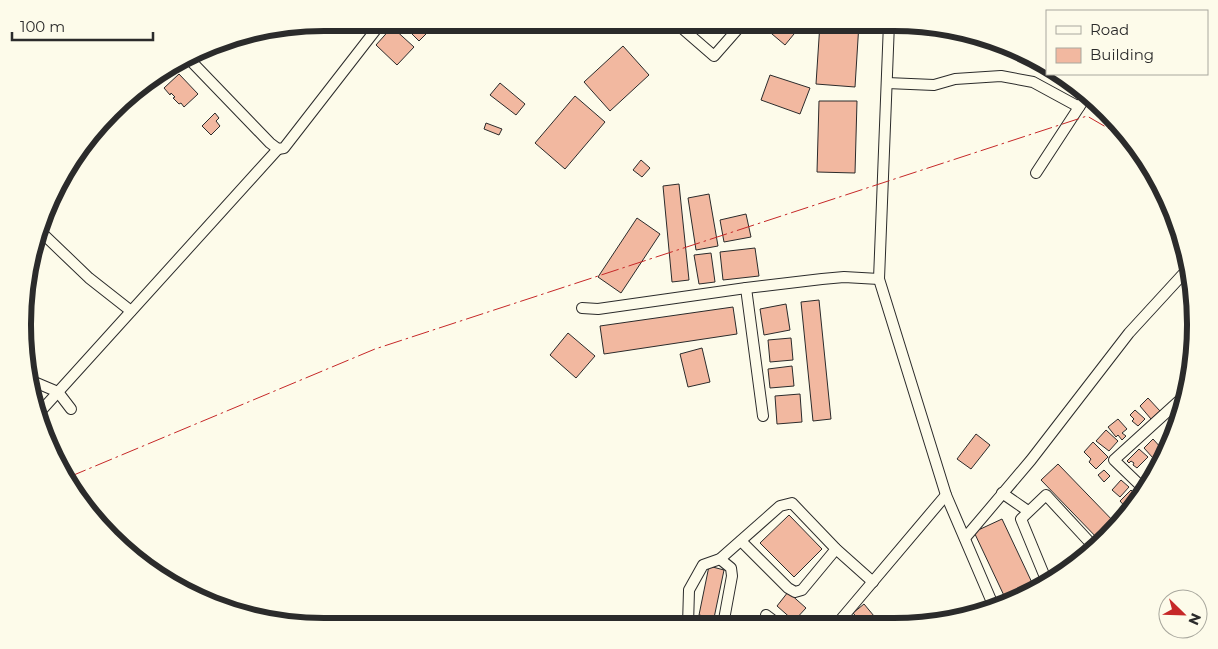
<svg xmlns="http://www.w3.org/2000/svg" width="1218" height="649" font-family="Montserrat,sans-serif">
  <rect width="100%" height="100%" fill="#fdfbea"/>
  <g fill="#f2b8a0" stroke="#2b2b2b">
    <path d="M401 23H424L431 29 419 41Z"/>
    <path d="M759 23H803L785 45Z"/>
    <path d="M820 23H859L855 87 816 84Z"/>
    <path d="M392 27 414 47 397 65 376 45Z"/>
    <path d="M623 46 649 75 610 111 584 82Z"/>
    <path d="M179 74 198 94 184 107 181 103 179 104 173 98 175 97 171 93 170 95 164 88Z"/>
    <path d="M770 75 810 88 800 114 761 100Z"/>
    <path d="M500 83 525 104 516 115 490 95Z"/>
    <path d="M575 96 605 122 565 169 535 143Z"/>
    <path d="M819 101H857L855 173 817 172Z"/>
    <path d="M215 113 219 118 216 121 220 126 211 135 202 126Z"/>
    <path d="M486 123 502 129 499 135 484 129Z"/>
    <path d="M641 160 650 168 642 177 633 170Z"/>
    <path d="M679 184 689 280 672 282 663 186Z"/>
    <path d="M709 194 718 246 696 250 688 198Z"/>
    <path d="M746 214 751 237 724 242 720 220Z"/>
    <path d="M637 218 660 234 621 293 598 277Z"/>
    <path d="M755 248 759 276 723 280 720 252Z"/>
    <path d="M711 253 715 282 699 284 694 255Z"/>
    <path d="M819 300 831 419 813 421 801 302Z"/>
    <path d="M786 304 790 330 764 335 760 309Z"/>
    <path d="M733 307 737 334 604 354 600 326Z"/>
    <path d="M568 333 595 356 576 378 550 355Z"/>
    <path d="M791 338 793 360 770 362 768 340Z"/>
    <path d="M702 348 710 382 688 387 680 354Z"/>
    <path d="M792 366 794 386 770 388 768 369Z"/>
    <path d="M800 394 802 422 777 424 775 396Z"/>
    <path d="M1148 398 1160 411 1151 419 1140 406Z"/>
    <path d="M1135 410 1145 419 1138 426 1132 421 1134 419 1130 415Z"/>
    <path d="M1118 419 1127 429 1122 433 1126 436 1122 440 1118 435 1116 437 1108 427Z"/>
    <path d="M1106 430 1118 441 1109 451 1096 441Z"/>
    <path d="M976 434 990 445 971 469 957 459Z"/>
    <path d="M1153 439 1162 449 1160 451 1158 449 1156 452 1158 454 1153 458 1144 448Z"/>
    <path d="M1093 442 1108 457 1096 469 1089 462 1091 459 1084 452Z"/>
    <path d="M1139 449 1148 457 1137 468 1133 465 1134 463 1131 461 1129 463 1127 461Z"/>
    <path d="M1058 464 1118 526 1101 542 1041 480Z"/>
    <path d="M1104 470 1110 476 1104 482 1098 475Z"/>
    <path d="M1121 480 1129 487 1120 497 1112 490Z"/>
    <path d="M1131 490 1138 497 1129 511 1120 501Z"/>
    <path d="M789 515 822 549 794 577 760 543Z"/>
    <path d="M1002 519 1035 589 1008 604 974 532Z"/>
    <path d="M709 566 724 570 714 618 699 615Z"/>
    <path d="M788 592 806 608 794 621 777 606Z"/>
    <path d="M864 604 874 616 865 624H863L853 613Z"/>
    <path d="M812 615 821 624H803Z"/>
  </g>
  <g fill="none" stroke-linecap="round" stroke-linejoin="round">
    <g stroke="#2b2b2b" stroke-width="12">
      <g id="minor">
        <path d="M676 23 714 56 743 23"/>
        <path d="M889 23 879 279 946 495 994 607"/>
        <path d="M660 27 664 23"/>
        <path d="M189 59 270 143 278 149 284 148 381 23"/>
        <path d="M887 83 934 85 955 79 1001 76 1033 82 1079 107"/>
        <path d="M1036 173 1085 98"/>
        <path d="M40 231 89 278 131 311"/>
        <path d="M746 288 763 416"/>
        <path d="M582 308 598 309 746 288 822 279 844 277 879 279"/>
        <path d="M32 381 58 392 71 409"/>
        <path d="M39 413 278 149"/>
        <path d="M1144 489 1114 460 1180 400"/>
        <path d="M1002 493 1028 511"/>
        <path d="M965 538 1031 460 1129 333 1185 272"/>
        <path d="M741 541 788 588 795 592 802 590 836 549"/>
        <path d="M720 559 731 568 732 576 723 625"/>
        <path d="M1047 582 1021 519 1046 495 1095 548"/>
        <path d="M766 615 778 624"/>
        <path d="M837 624 946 495"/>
        <path d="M688 625 689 590 703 565 720 559 780 506 792 503 836 549 873 582"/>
      </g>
    </g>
    <use href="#minor" stroke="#fdfbea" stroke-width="10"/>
    <path stroke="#c62828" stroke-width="1" stroke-dasharray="18 4 2.5 4" stroke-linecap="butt" d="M69 477 375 349 1087 116 1130 141"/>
  </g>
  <path d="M0 0H1218V649H0ZM324 31H894A293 293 0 0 1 1187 324V325A293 293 0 0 1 894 618H324A293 293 0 0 1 31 325V324A293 293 0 0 1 324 31Z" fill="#fdfbea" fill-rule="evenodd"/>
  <path fill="none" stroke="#2b2b2b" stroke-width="6" d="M324 31H894A293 293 0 0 1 1187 324V325A293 293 0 0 1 894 618H324A293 293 0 0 1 31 325V324A293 293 0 0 1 324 31Z"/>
  <rect x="1046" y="10" width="162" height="65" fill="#fdfbea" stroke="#a9a89e"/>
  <rect x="1056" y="26" width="25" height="8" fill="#fdfbea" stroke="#a9a89e"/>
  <text x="1090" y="35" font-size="15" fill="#2b2b2b">Road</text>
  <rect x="1056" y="48" width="25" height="15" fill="#f2b8a0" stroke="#a9a89e"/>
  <text x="1090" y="60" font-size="15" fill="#2b2b2b">Building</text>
  <g transform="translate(1183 614) rotate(113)"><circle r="24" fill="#fdfbea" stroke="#a9a89e"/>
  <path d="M0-4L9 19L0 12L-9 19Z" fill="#c62828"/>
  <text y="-8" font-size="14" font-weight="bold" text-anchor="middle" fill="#2b2b2b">N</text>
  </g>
  <path d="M12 32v8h141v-8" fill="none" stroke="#2b2b2b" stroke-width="2.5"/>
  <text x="20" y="32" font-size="15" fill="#2b2b2b" stroke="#fdfbea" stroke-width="4" paint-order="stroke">100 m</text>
</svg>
